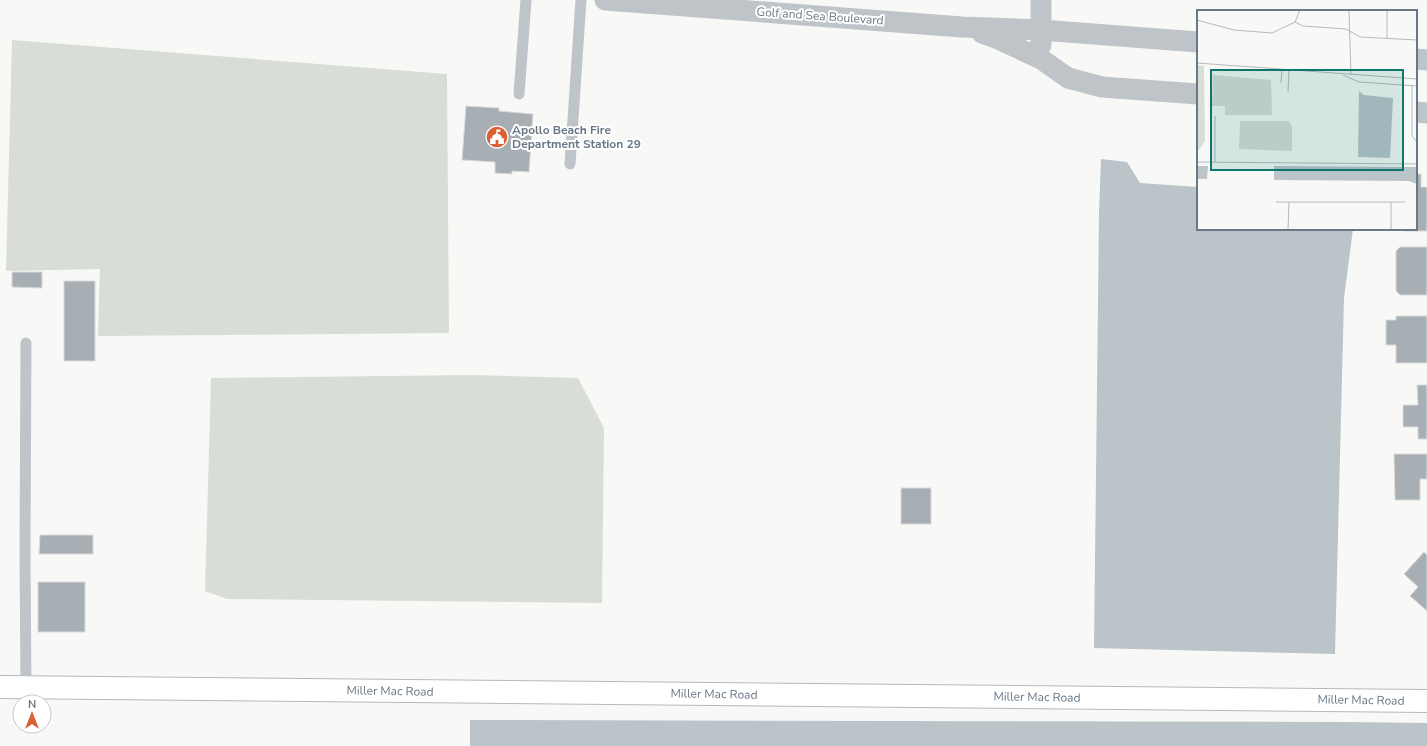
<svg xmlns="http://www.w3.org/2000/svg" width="1427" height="746" font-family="'Nunito Sans',sans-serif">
  <rect width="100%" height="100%" fill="#f8f9f6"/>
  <g fill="#d8ddd6">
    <path d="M12 40 447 74 449 333 98 336 100 269 6 271Z"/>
    <path d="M474 375 578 378 604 428 602 603 227 599 205 591 211 378Z"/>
  </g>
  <g fill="#bac4c9">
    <path d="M1101 159 1127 162 1140 183 1198 187V229H1353L1344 298 1335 654 1094 648 1099 213Z"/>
    <path d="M470 720 1344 722 1427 723V746H470Z"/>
  </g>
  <g fill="#a7afb5" stroke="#dadad8">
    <path d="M466 106 499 108V111L533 114 529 172 512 171V174L495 173V162L462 160Z"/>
    <path d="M1416 174H1421V187H1427V231H1404V229H1416Z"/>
    <path d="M1400 247H1427V295H1400L1396 291V251Z"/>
    <path d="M12 272H42V288L12 287Z"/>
    <rect x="64" y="281" width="31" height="80"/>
    <path d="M1396 316H1427V363H1396V345H1386V320H1396Z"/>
    <path d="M1417 385H1427V439H1418V427H1403V405H1418Z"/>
    <path d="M1394 454H1427V479H1420V500H1395Z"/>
    <rect x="901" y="488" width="30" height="36"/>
    <path d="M40 535H93V554H39Z"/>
    <path d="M1424 552 1427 555V611L1410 596 1418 587 1404 574Z"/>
    <rect x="38" y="582" width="47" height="50"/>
  </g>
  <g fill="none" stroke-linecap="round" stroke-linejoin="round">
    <g stroke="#b4b9be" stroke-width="24">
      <path id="secondary" d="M0 687 1427 701"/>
    </g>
    <g stroke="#bfc4c8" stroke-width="11">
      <path d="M519 94 526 0"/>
      <path d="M570 164 581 0"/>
      <path d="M26 688 25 554 26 343"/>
    </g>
    <g stroke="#bfc4c8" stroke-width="21">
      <path d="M605 0 962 27 1041 30 1198 42"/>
      <path d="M982 33 996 38 1041 59 1068 78 1102 87 1198 94"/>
      <path d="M1041 45V0"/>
      <path d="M1416 59 1427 60"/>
      <path d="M1416 112 1427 113"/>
    </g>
    <use href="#secondary" stroke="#fff" stroke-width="22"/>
  </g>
  <defs>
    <g id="civic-disc" transform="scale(1.15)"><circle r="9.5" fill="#da6035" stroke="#fff"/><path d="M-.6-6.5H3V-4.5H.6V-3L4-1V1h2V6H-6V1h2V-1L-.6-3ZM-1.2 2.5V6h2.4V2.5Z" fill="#fff"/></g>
  </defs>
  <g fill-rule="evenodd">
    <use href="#civic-disc" x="497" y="137"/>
  </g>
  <g text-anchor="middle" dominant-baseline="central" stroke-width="4" stroke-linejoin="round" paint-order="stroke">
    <g font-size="12" fill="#697886" stroke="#fff">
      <text transform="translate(820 16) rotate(4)">Golf and Sea Boulevard</text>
      <text transform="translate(390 691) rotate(1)">Miller Mac Road</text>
      <text transform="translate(714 694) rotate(1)">Miller Mac Road</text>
      <text transform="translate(1037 697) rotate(1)">Miller Mac Road</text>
      <text transform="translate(1361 700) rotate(1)">Miller Mac Road</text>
    </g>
    <g font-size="12" font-weight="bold" fill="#697886" stroke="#fff" text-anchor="start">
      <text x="512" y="130">Apollo Beach Fire<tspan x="512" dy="14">Department Station 29</tspan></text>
    </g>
  </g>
  <g transform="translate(1197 10)">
    <rect width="220" height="220" fill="#f8f9f6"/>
    <path d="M0 55 7 56V60L8 131 1 141ZM16 65 74 70 75 105H28V96H15ZM43 111H92L95 117V141L42 139Z" fill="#d8ddd6"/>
    <path d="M162 81 167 85 196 88 193 148 161 147ZM0 156H11L10 169H0ZM77 156 220 157V174L212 171 77 170Z" fill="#bac4c9"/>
    <path fill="none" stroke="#b2b9bf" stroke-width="1" d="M152 0 154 65M0 10 37 20 75 23 98 12 103 0M98 12 106 16 149 19 163 27 220 30M190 28V0M0 53 220 69M146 65 162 72 220 76M84 73 85 59M215 76V126L220 132M91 82 92 60M0 152 220 154M18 152V106M79 192H208M91 220 92 192M194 220V192"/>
    <path fill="#0f766e" fill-opacity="0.15" stroke="#0f766e" stroke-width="2" d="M14 60H206V160H14Z"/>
    <rect width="220" height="220" fill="none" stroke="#697886" stroke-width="2"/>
  </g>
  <g transform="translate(32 714)"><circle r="19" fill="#ffffff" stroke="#c3c9cf"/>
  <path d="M0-3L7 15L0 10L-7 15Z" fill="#da6035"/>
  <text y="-6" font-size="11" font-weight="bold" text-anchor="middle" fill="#697886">N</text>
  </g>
</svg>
